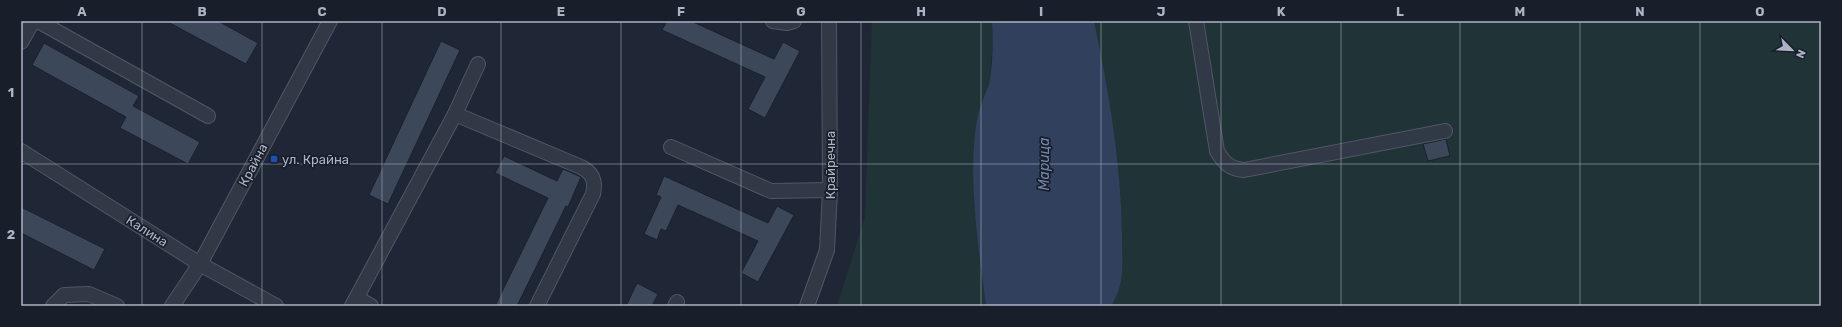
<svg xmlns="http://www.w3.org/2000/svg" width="1842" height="327" font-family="Rubik,sans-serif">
  <rect width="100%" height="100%" fill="#1f2736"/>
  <g fill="#203337">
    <path d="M872 21H992V52L990 79 977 120 975 199 986 306H837L865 217Z"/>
    <path d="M1094 21H1821V306H1112C1114 300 1118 293 1120 286 1124 270 1122 251 1122 235 1121 163 1109 91 1094 21Z"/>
  </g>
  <path fill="#31415d" d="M992 21H1094C1109 91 1121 163 1122 235 1122 251 1124 270 1120 286 1118 293 1114 300 1112 306H986C979 250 967 175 977 120 979 106 987 93 990 79 993 60 993 40 992 21Z"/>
  <g fill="#3c4759" stroke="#1a202d">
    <path d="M166 21H218L258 43 246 64Z"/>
    <path d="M667 21H691L774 59 783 42 800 51 765 118 748 109 765 77 662 30Z"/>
    <path d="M441 41 460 50 388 204 369 195Z"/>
    <path d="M44 43 139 96 133 106 200 142 188 164 120 128 126 117 32 65Z"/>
    <path d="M1446 139 1450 156 1428 161 1423 144Z"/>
    <path d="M504 156 557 181 563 169 581 177 568 207 566 206 517 306H495L548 198 495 173Z"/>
    <path d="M664 176 768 223 777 206 794 215 758 282 741 273 758 241 678 205 666 231 661 229 657 240 644 234 661 197 656 195Z"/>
    <path d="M21 207 105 249 94 270 21 233Z"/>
    <path d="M637 283 658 294 652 306H626Z"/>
  </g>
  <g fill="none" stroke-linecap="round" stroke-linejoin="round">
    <g stroke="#505665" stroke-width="16">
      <g id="minor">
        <path d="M38 21 208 116"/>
        <path d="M773 21 787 23 794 21"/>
        <path d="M1196 21 1217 151C1224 163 1230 169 1244 170L1445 131"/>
        <path d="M21 42 33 21"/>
        <path d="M455 114 581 167C593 173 596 181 593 194L537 306"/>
        <path d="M671 147 771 191 830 190"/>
        <path d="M21 151 200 264 276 306"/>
        <path d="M357 298 371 306"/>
        <path d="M53 306 64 295 89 294 117 306"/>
        <path d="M172 306 200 264 330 21"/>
        <path d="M352 306 455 114 478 64"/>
        <path d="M675 306 677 302"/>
        <path d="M807 306 827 250 830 190 829 21"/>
      </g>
    </g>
    <use href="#minor" stroke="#323946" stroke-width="14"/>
  </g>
  <path fill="none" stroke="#acb3c4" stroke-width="1" stroke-opacity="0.55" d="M142 21V306M262 21V306M382 21V306M501 21V306M621 21V306M741 21V306M861 21V306M981 21V306M1101 21V306M1221 21V306M1341 21V306M1460 21V306M1580 21V306M1700 21V306M21 164H1821"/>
  <rect fill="#1a4fb4" stroke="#181e2a" stroke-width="1.5" x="270" y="155" width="8" height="8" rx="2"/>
  <g text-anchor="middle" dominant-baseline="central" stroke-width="3.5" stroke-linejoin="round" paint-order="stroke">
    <g font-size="13" fill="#acb3c4" stroke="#181e2a" text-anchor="start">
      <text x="282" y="159">ул. Крайна</text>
    </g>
    <g font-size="13" fill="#acb3c4" stroke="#181e2a">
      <text transform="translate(253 165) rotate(-62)">Крайна</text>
      <text transform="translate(830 165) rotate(-90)">Крайречна</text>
      <text transform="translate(147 231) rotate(32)">Калина</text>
    </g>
    <g font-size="14" font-style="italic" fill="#7388ad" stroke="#181e2a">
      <text transform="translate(1044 164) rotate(-90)">Марица</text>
    </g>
  </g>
  <rect width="1842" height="327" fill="none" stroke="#181e2a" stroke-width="44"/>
  <g transform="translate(1792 50) rotate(114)" stroke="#181e2a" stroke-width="3" paint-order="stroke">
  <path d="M0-3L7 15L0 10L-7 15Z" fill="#acb3c4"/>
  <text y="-6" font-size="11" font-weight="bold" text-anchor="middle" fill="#acb3c4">N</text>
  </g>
  <rect x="22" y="22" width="1798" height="283" fill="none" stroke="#acb3c4" stroke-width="1.5"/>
  <g font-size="13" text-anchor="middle" font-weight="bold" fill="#acb3c4">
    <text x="82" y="16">A</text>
    <text x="202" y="16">B</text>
    <text x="322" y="16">C</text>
    <text x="442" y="16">D</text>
    <text x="561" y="16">E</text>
    <text x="681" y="16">F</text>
    <text x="801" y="16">G</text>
    <text x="921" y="16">H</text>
    <text x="1041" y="16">I</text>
    <text x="1161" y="16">J</text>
    <text x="1281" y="16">K</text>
    <text x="1400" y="16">L</text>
    <text x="1520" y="16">M</text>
    <text x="1640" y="16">N</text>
    <text x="1760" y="16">O</text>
    <text x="11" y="97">1</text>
    <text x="11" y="239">2</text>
  </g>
</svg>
